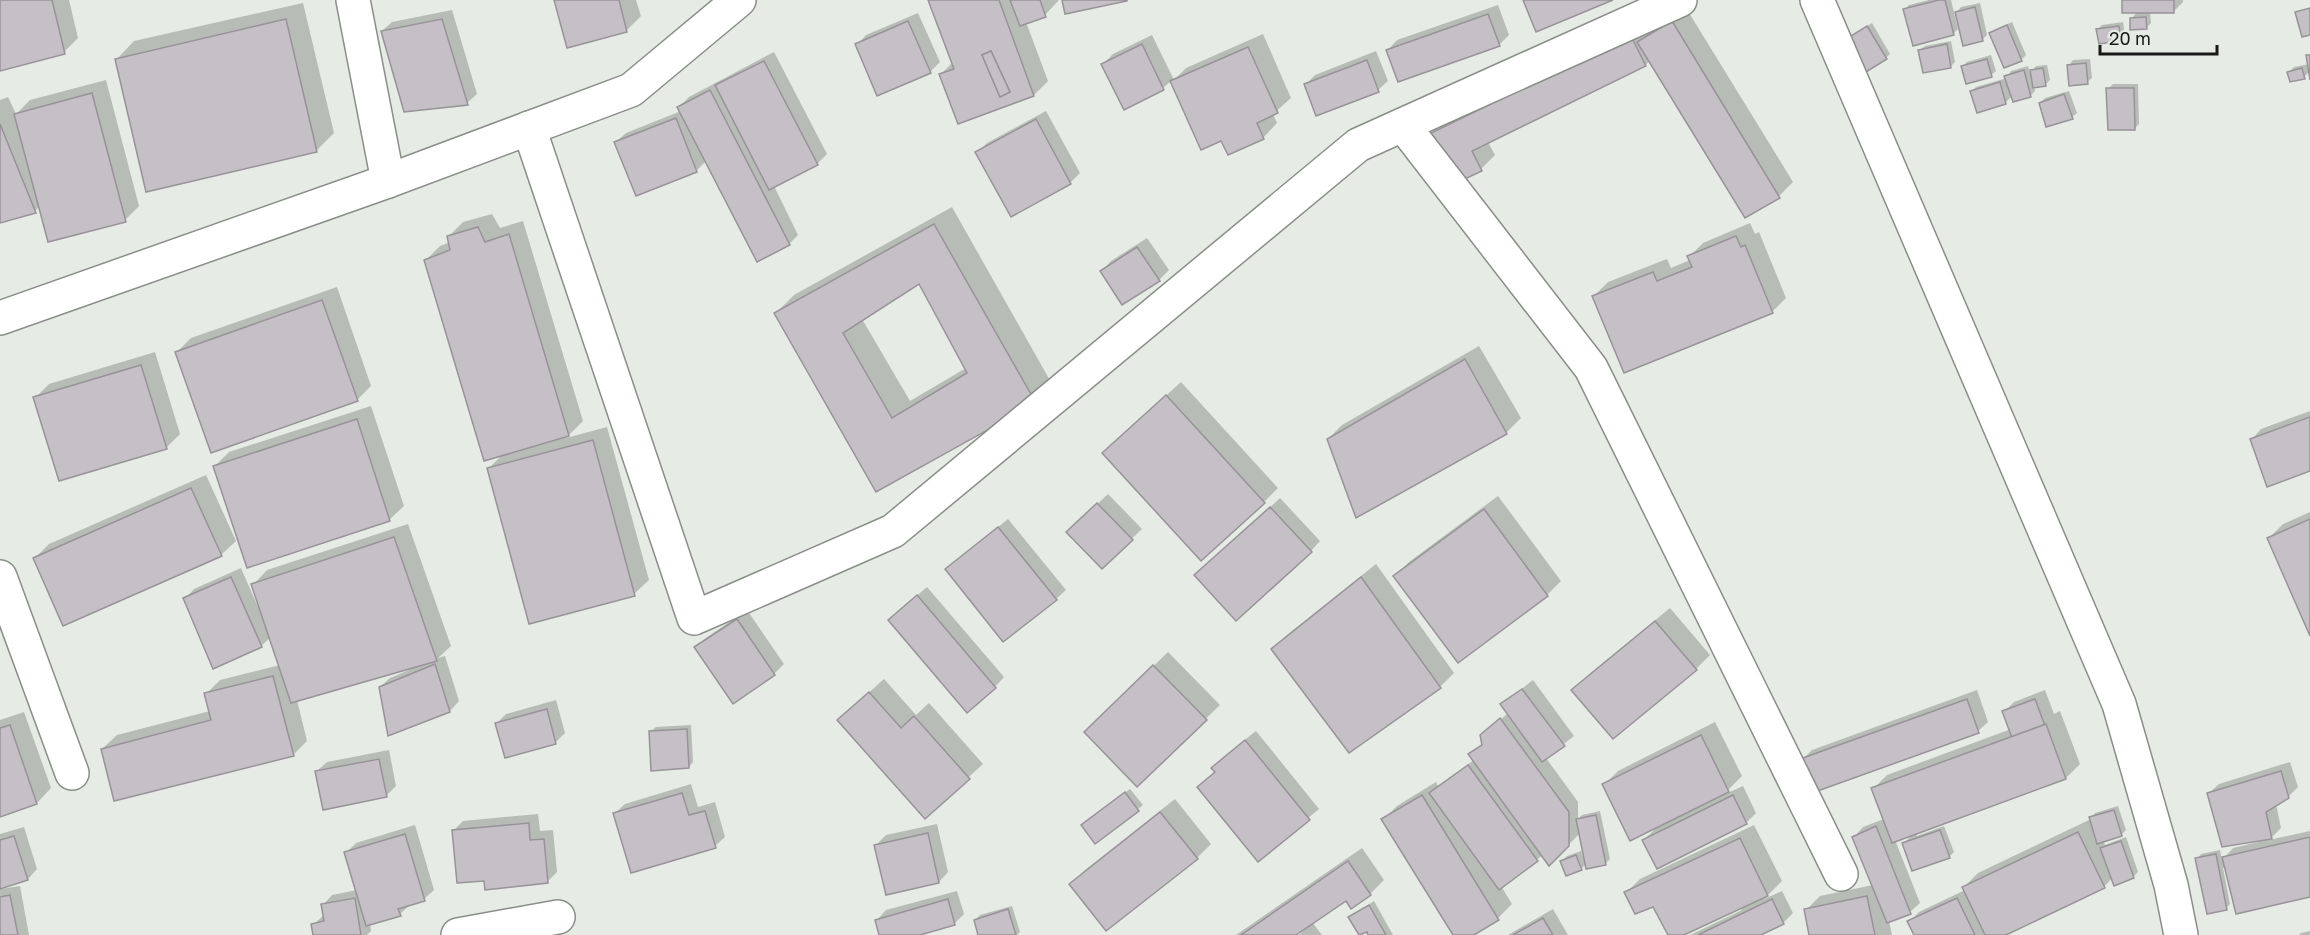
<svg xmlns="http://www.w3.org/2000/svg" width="2310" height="935" font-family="'Golos Text',sans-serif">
  <rect width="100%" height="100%" fill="#e6ebe5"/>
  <g fill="#0003" fill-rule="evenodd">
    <path d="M0 0H69L78 38 64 52 0 69Z"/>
    <path d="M555 0H636L641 16 627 30 568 46Z"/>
    <path d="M930 0H1059L1045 15 1026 22 1048 81 1034 95 959 122 941 74 953 62Z"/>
    <path d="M1929 0H1951L1958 29 1953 34 1905 9 1909 5Z"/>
    <path d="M2123 0H2183V2L2174 11H2150L2151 23 2146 28 2131 19 2138 11Z"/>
    <path d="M303 3 334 133 316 151 117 59 134 41Z"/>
    <path d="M1980 3 1987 35 1982 40 1957 12 1961 7Z"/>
    <path d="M1498 5 1509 35 1499 45 1388 50 1397 40Z"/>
    <path d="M1686 8 1793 182 1779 196 1746 216 1650 61 1645 65 1488 142 1495 155 1481 169 1429 135 1443 121Z"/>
    <path d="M452 10 477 94 467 103 382 31 392 22Z"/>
    <path d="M918 13 940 62 930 72 857 45 866 35Z"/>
    <path d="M2012 22 2026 55 2021 60 1991 33 1996 29Z"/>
    <path d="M2123 22 2125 35 2121 39 2098 29 2102 25Z"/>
    <path d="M1872 23 1890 54 1886 58 1844 40Z"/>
    <path d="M1263 34 1291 98 1273 114 1277 123 1263 138 1222 139 1171 81 1163 88 1125 108 1103 64 1113 54 1152 35 1174 80 1186 68Z"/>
    <path d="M1951 41 1955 62 1951 66 1920 50 1925 46Z"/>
    <path d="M1376 51 1388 81 1378 90 1306 84 1315 75Z"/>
    <path d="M774 52 827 154 817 164 774 186 798 235 789 244 707 160 696 171 616 142 626 133 681 111 679 107 689 97Z"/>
    <path d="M2310 54V71L2304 77 2289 72 2294 67 2309 64 2308 56Z"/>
    <path d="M1991 55 1996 71 1991 75 1963 66 1967 62Z"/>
    <path d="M2090 59 2092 78 2087 82 2069 65 2073 60Z"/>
    <path d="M2047 65 2050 80 2046 84 2034 87 2035 91 2031 95 2014 100 2012 96 2005 103 1972 91 1976 87 2007 78 2011 71 2028 66 2030 73 2036 66Z"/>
    <path d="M106 80 139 206 125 220 40 206 35 211 0 221V100L8 97 16 114 30 100Z"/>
    <path d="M2113 84H2138L2139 124 2135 128 2108 89Z"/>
    <path d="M2069 91 2077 113 2072 117 2040 103 2045 98Z"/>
    <path d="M1046 111 1080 173 1070 183 1011 215 977 153 987 143Z"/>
    <path d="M952 207 1052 384 876 490 776 313 794 295ZM920 282 966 368 910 401 862 319Z"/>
    <path d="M492 214 500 228 523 221 583 421 566 438 607 427 649 580 634 594 489 468 504 453 426 260 440 246 450 242 449 236 463 222Z"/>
    <path d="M1750 223 1755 234 1759 232 1786 298 1772 312 1594 296 1608 282 1667 259 1671 268 1690 260 1689 257 1703 243Z"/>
    <path d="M1147 238 1169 270 1159 280 1102 271 1111 261Z"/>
    <path d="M337 287 371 386 357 400 177 352 191 338Z"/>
    <path d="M1479 346 1521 418 1507 432 1357 515 1328 439 1342 425Z"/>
    <path d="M155 352 180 434 166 448 35 398 49 384Z"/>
    <path d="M1181 382 1278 488 1264 502 1118 439Z"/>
    <path d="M371 406 404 506 389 520 215 466 229 452Z"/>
    <path d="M2310 411V469L2252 439 2261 429Z"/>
    <path d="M206 475 236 541 221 555 35 558 49 544Z"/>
    <path d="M1108 494 1142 529 1102 567 1068 532Z"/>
    <path d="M1498 496 1561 581 1547 595 1395 576 1409 562Z"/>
    <path d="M1280 498 1320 541 1311 551 1206 566Z"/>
    <path d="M2310 512V633L2268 539 2283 524Z"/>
    <path d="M1008 519 1066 590 1056 599 947 569Z"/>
    <path d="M408 524 451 646 438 658 445 656 459 701 450 711 380 687 390 678 409 670 408 668 297 700 307 741 293 755 102 749 117 735 210 711 206 694 220 680 280 665 271 637 261 646 185 599 194 589 241 568 258 607 260 606 253 585 267 570Z"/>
    <path d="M1376 564 1454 673 1440 687 1273 649 1287 635Z"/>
    <path d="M927 587 1004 677 995 687 899 611Z"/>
    <path d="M1670 608 1710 655 1696 669 1573 690 1587 676Z"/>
    <path d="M747 610 784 664 774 674 733 702 696 648 706 638Z"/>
    <path d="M1168 652 1220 705 1137 785 1086 732Z"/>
    <path d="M884 679 916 715 929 703 983 764 925 817 853 707Z"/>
    <path d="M1533 680 1574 736 1546 758 1578 802V819L1582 815 1600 811 1610 859 1606 863H1587L1581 869 1562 861 1567 856 1581 851 1584 861H1586L1580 833 1550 864 1543 855 1501 886 1512 904 1498 918 1471 935H1455L1383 820 1397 806 1436 782 1438 786 1474 760 1470 754 1483 743 1489 729 1507 714 1508 712 1502 704Z"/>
    <path d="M1977 690 1988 722 1978 731 1802 760 1812 750Z"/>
    <path d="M2045 690 2054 714 2060 711 2080 764 2066 778 1916 833 1917 836 1944 826 1954 852 1949 857 1904 843 1913 834 1895 840 1920 903 1910 912 1889 921 1892 935H1811L1806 910 1820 896 1873 885 1854 837 1863 827 1884 819 1873 789 1887 775 2011 729 2004 712 2014 702Z"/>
    <path d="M556 700 565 733 555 743 497 723 506 714Z"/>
    <path d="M24 712 51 788 37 803 0 815V720Z"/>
    <path d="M1715 722 1742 776 1723 795 1743 786 1756 813 1746 823 1644 840 1658 826 1604 785 1618 771Z"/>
    <path d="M691 725 693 762 689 767 651 731 656 727Z"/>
    <path d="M1256 731 1319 809 1258 860 1199 787 1216 771 1213 768 1222 758Z"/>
    <path d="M389 750 396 786 386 796 317 771 327 762Z"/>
    <path d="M2290 762 2298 787 2288 797 2276 804 2281 828 2269 840 2310 831V895L2226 868H2223L2230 904 2226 908 2197 859 2201 854 2220 850 2222 860 2233 848 2258 842 2209 793 2219 784Z"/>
    <path d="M691 784 698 807 715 802 725 837 715 846 615 813 625 804Z"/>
    <path d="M1130 789 1143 805 1096 842 1087 821Z"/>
    <path d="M1175 799 1211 844 1197 858 1106 929 1071 884 1085 870Z"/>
    <path d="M2118 806 2126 830 2121 835 2103 841 2105 845 2126 837 2138 872 2133 877 2112 878 2104 887 2003 935H1916L1909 922 1919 912 1965 890 1963 888 1978 873 2091 819 2095 813Z"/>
    <path d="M538 814 540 831 553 830 557 872 547 882 485 879 453 831 463 821Z"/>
    <path d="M937 824 948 872 939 882 876 845 886 835Z"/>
    <path d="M415 825 434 890 424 899 410 905 400 914 370 923 371 931 367 935H315L313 925 325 914 323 905 332 895 357 890 346 853 356 843Z"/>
    <path d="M1754 825 1782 881 1764 899 1782 891 1793 913 1783 923 1758 935H1690L1742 910 1740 908 1681 935H1670L1653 905 1626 893 1640 879Z"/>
    <path d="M24 827 37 869 28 879 0 887V834Z"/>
    <path d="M1362 848 1384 880 1370 894 1346 899 1312 922 1322 935H1299L1303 931 1302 929 1294 935H1236Z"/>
    <path d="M20 886 29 935H0V889Z"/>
    <path d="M957 891 964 914 954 924 914 935H881L877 920 886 910Z"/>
    <path d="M1374 901 1393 935H1370L1367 930 1350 917Z"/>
    <path d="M1012 906 1020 932 1017 935H980L975 920 980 915Z"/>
    <path d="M1553 909 1568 935H1508Z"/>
    <path d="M2310 931V935H2299L2301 933Z"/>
  </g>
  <g fill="#c5c0c5" stroke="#979398" stroke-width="1.5" fill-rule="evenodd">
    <path d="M0 0H52L65 54 0 71Z"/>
    <path d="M554 0H619L627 32 567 48Z"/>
    <path d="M928 0H999L1034 96 958 124 939 74 954 69ZM991 51 1010 92 1000 97 982 55Z"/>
    <path d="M1010 0H1040L1046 17 1020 26Z"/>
    <path d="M1062 0H1127V1L1065 14Z"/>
    <path d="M1523 0H1613L1536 32Z"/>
    <path d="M1939 0H1945L1954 35 1913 46 1903 9Z"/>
    <rect x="2122" y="0" width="52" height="13"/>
    <path d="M1975 7 1983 41 1963 46 1955 12Z"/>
    <path d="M2310 8V35L2302 37 2295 12Z"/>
    <path d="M1488 14 1500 46 1398 82 1386 50Z"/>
    <path d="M2146 17 2147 29 2130 30V18Z"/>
    <path d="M286 19 317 152 146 192 115 59Z"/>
    <path d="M442 19 468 105 404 112 381 31Z"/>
    <path d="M908 21 931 73 877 96 855 44Z"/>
    <path d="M1672 21 1780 198 1745 218 1637 42Z"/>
    <path d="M2007 25 2022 61 2004 68 1989 33Z"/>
    <path d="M1867 26 1887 59 1858 77 1838 44Z"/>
    <path d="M2119 26 2121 41 2099 44 2096 29Z"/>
    <path d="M1631 36 1646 66 1472 151 1482 171 1454 184 1427 135Z"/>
    <path d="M1142 44 1164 90 1124 110 1101 64Z"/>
    <path d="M1947 44 1951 68 1923 73 1918 50Z"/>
    <path d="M1248 47 1278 113 1257 123 1264 139 1228 155 1221 141 1201 150 1170 81Z"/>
    <path d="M991 51 1010 92 1000 97 982 55Z"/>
    <path d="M2306 55H2310V80Z"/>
    <path d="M1987 59 1992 77 1966 84 1961 66Z"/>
    <path d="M1367 60 1379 92 1316 116 1304 84Z"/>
    <path d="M764 61 818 165 769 190 715 85Z"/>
    <path d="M2086 63 2088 84 2069 86 2067 65Z"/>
    <path d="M2043 68 2046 86 2033 88 2030 70Z"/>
    <path d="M2302 68 2305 79 2290 82 2287 72Z"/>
    <path d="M2024 70 2031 97 2013 102 2004 76Z"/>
    <path d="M2000 82 2006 104 1977 113 1970 91Z"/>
    <path d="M2106 88H2134L2135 130H2108Z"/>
    <path d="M710 90 790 245 757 262 677 107Z"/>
    <path d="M92 93 126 222 48 242 14 114Z"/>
    <path d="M2064 94 2073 119 2046 127 2039 103Z"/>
    <path d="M676 118 697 172 636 196 614 142Z"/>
    <path d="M1036 119 1071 184 1011 217 975 152Z"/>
    <path d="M0 124 36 213 0 223Z"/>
    <path d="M934 224 1036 403 876 492 774 313ZM919 284 967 373 892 418 843 333Z"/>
    <path d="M478 227 485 242 509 234 569 436 484 461 424 260 450 250 447 236Z"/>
    <path d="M1736 236 1741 247 1745 245 1773 313 1624 373 1592 296 1653 272 1657 281 1692 267 1687 256Z"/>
    <path d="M1137 247 1160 281 1122 305 1100 271Z"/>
    <path d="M322 300 358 401 211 453 175 352Z"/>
    <path d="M1465 359 1507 434 1356 518 1327 439Z"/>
    <path d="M141 365 167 449 59 481 33 397Z"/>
    <path d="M1166 395 1265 503 1201 561 1102 453Z"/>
    <path d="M2310 417V471L2267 487 2250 439Z"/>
    <path d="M357 419 390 521 247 568 213 466Z"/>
    <path d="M593 440 635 596 529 624 487 468Z"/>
    <path d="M191 488 222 556 63 626 33 558Z"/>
    <path d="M1097 503 1133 540 1102 569 1066 532Z"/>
    <path d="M1270 507 1312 552 1236 621 1194 575Z"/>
    <path d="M1484 509 1548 596 1458 663 1393 576Z"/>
    <path d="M2310 519V636L2267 538Z"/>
    <path d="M998 527 1057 600 1003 642 945 569Z"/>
    <path d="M394 537 437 661 291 703 251 584Z"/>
    <path d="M231 577 262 647 213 669 183 598Z"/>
    <path d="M1361 577 1441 688 1349 753 1271 649Z"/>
    <path d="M917 595 996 688 967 713 888 620Z"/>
    <path d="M737 619 775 675 733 704 694 647Z"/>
    <path d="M1655 621 1697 670 1613 739 1571 690Z"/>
    <path d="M435 664 450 712 388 736 379 687Z"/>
    <path d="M1153 665 1207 720 1137 787 1084 732Z"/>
    <path d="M273 676 294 756 114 801 101 749 211 720 204 693Z"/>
    <path d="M1522 689 1565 746 1542 762 1500 704Z"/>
    <path d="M869 692 901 728 914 716 970 779 925 819 837 720Z"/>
    <path d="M1967 699 1979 733 1812 793 1800 759Z"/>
    <path d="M2035 699 2061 769 2028 781 2002 711Z"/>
    <path d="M547 709 556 744 505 758 495 723Z"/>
    <path d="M1500 718 1569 812V846L1549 866 1468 754 1482 745 1480 735Z"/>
    <path d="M2046 724 2066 779 1892 843 1871 788Z"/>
    <path d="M10 725 37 804 0 817V728Z"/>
    <path d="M687 729 689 768 651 771 649 731Z"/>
    <path d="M1701 735 1729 792 1630 841 1602 784Z"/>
    <path d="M1245 740 1310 820 1258 862 1197 787 1215 772 1211 768Z"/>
    <path d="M379 759 387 797 323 810 315 771Z"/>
    <path d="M1468 765 1538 861 1499 890 1429 793Z"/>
    <path d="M2281 771 2289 798 2266 812 2272 839 2222 847 2207 793Z"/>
    <path d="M1125 792 1139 811 1095 844 1081 825Z"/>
    <path d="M682 793 689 815 705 811 716 848 631 873 613 813Z"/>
    <path d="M1422 795 1499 920 1474 935H1453L1381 819Z"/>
    <path d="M1733 795 1747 824 1657 869 1642 840Z"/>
    <path d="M2114 810 2122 836 2097 844 2089 817Z"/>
    <path d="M1160 812 1198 859 1106 931 1069 884Z"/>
    <path d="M1596 815 1606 865 1586 869 1576 819Z"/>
    <path d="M529 823 530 840 544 839 548 883 485 890 484 881 457 883 452 830Z"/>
    <path d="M1876 826 1911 914 1887 923 1852 837Z"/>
    <path d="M1940 830 1950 858 1912 871 1902 843Z"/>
    <path d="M2078 832 2105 888 2006 935H1985L1962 887Z"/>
    <path d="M928 833 939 883 886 895 874 845Z"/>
    <path d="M405 834 425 901 398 909 401 916 366 926 344 852Z"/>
    <path d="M14 836 28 880 0 889V840Z"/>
    <path d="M2310 837V897L2236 914 2222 857Z"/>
    <path d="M1740 838 1768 896 1684 935H1668L1653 907 1635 914 1624 892Z"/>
    <path d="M2121 841 2134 878 2114 886 2100 848Z"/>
    <path d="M2216 854 2227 910 2207 914 2195 858Z"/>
    <path d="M1576 855 1582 870 1566 876 1560 861Z"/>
    <path d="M1348 861 1371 895 1351 909 1346 901 1296 935H1241Z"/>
    <path d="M10 895 18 935H0V897Z"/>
    <path d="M1867 896 1875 935H1809L1804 909Z"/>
    <path d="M355 898 361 935H313L311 924 324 921 321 904Z"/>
    <path d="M1957 898 1975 935H1914L1907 921Z"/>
    <path d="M948 899 955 925 920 935H879L875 920Z"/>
    <path d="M1772 899 1784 924 1761 935H1698Z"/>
    <path d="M1369 905 1386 935H1368L1367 932 1359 935 1348 917Z"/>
    <path d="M1008 909 1016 935H978L974 920Z"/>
    <path d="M1543 918 1553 935H1513Z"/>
  </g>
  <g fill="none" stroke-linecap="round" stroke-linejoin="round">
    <g stroke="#8a8e89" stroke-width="36">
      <g id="minor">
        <path d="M353 0 388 181"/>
        <path d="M1817 0 2119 704 2171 885 2181 935"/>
        <path d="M1403 125 1591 368 1841 874"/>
        <path d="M529 128 694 618 893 531 1358 145 1680 0"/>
        <path d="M0 318 388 181 631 90 739 0"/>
        <path d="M0 577 72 773"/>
        <path d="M458 935 558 917"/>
      </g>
    </g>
    <use href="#minor" stroke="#fff" stroke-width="33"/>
  </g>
  <path d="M2100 45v9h117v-9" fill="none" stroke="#191a18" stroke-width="3"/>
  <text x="2109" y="45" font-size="18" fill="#191a18" stroke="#e6ebe5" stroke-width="4.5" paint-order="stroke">20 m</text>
</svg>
